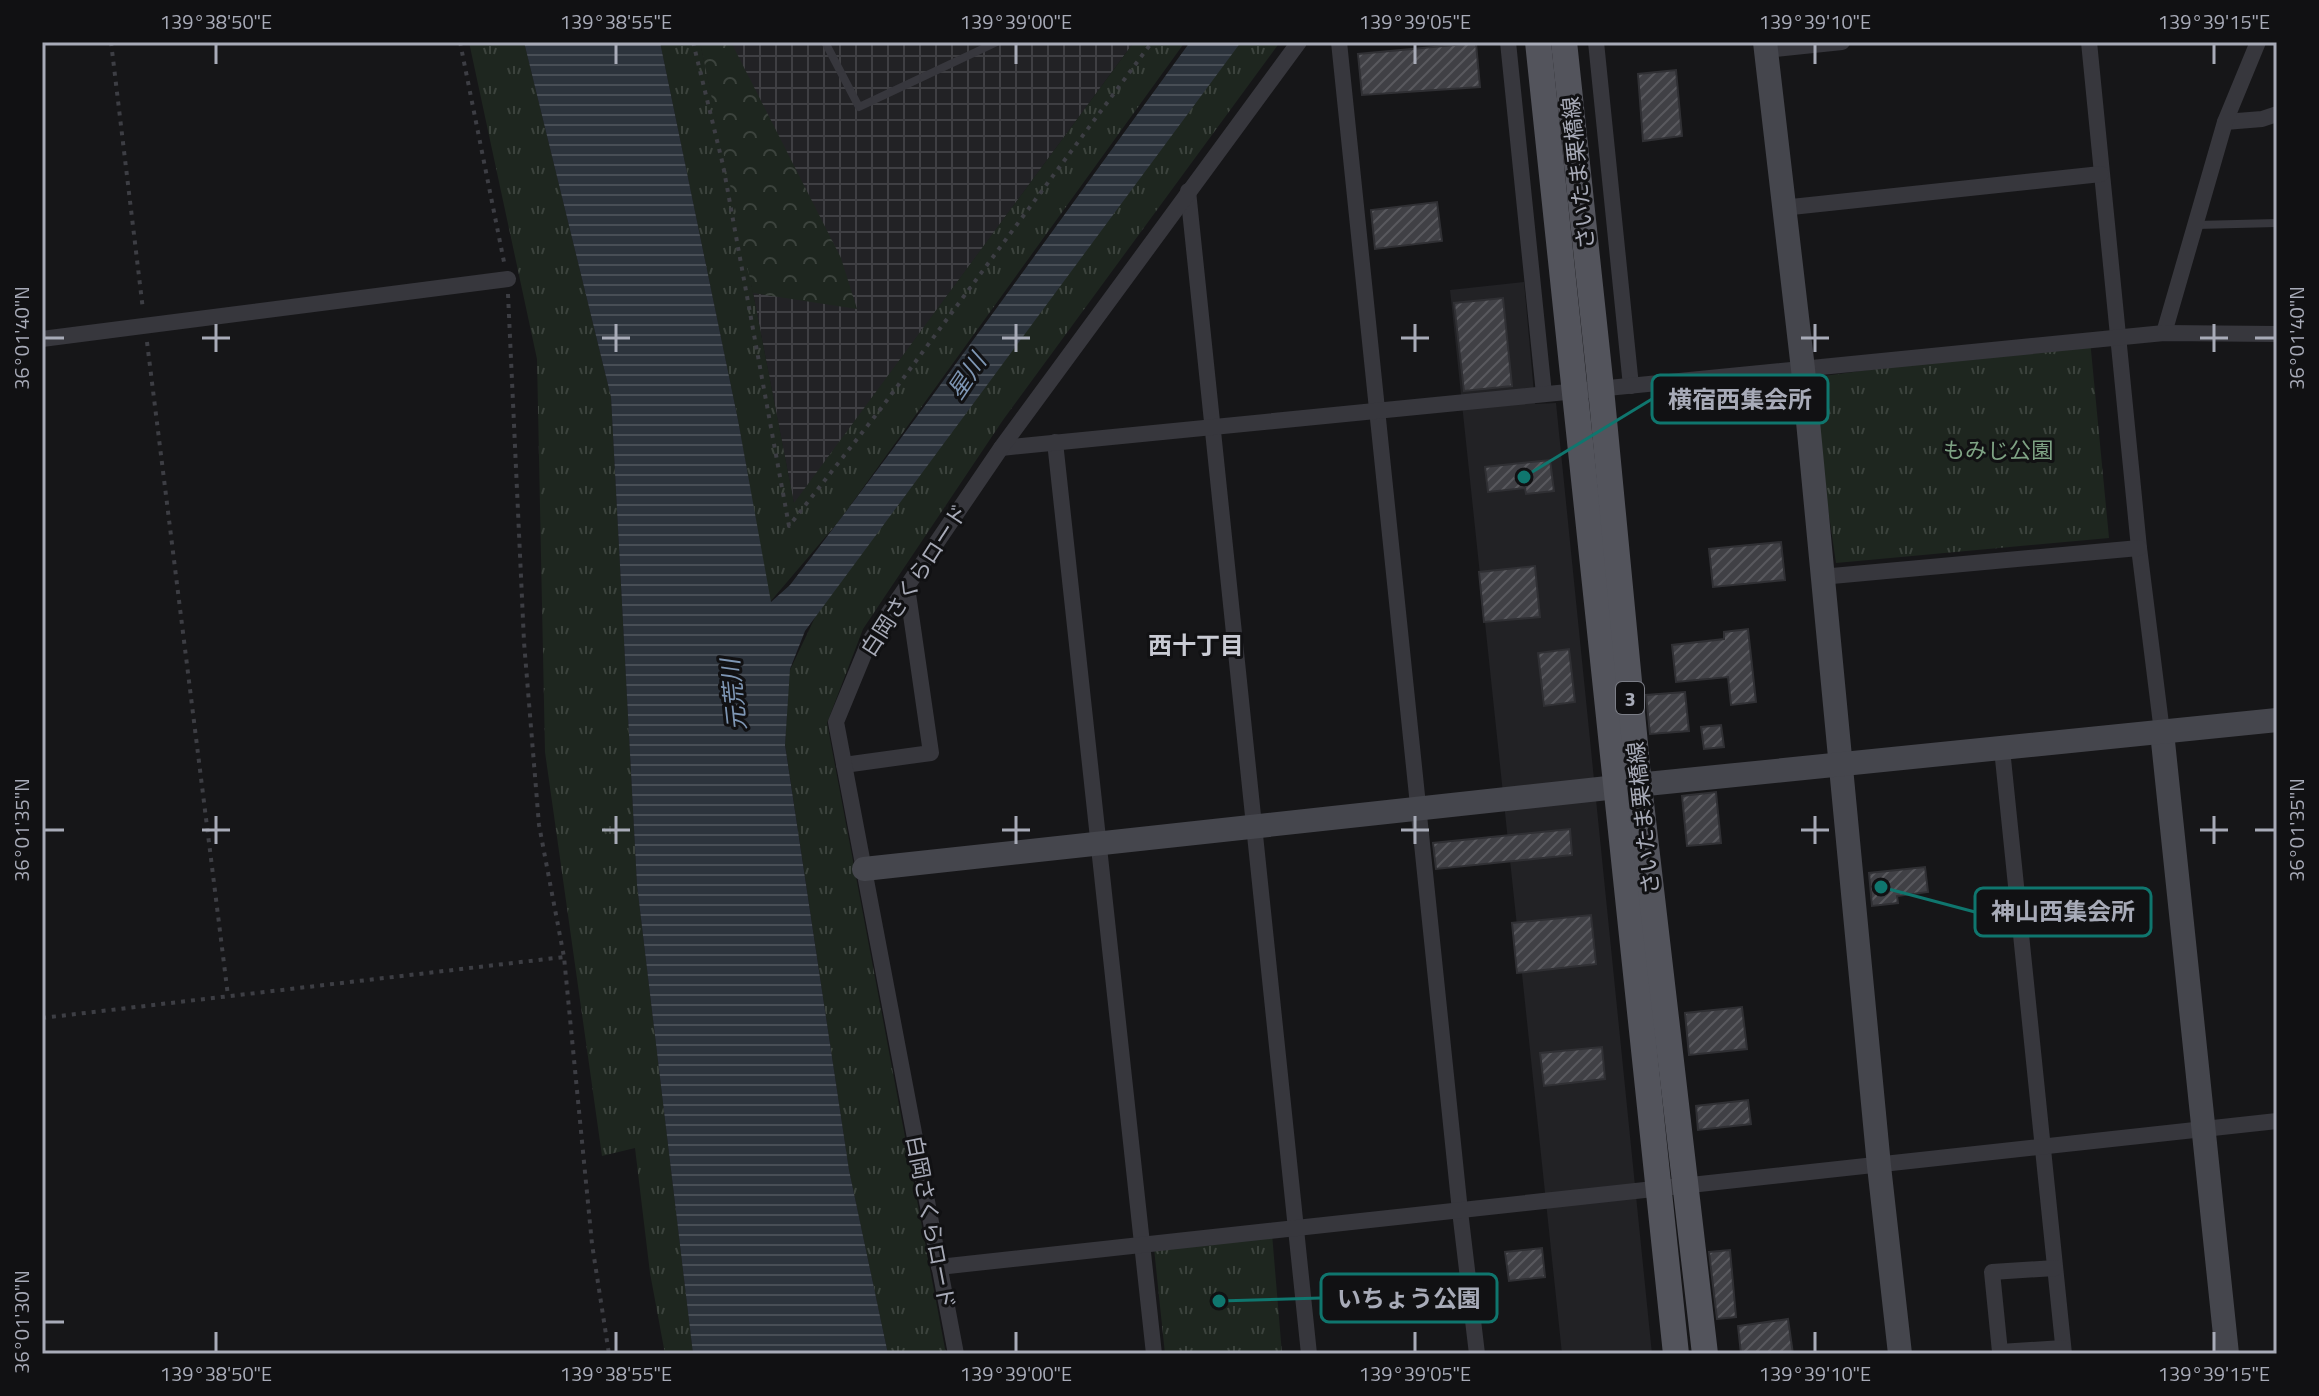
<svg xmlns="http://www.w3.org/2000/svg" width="2319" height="1396" font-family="'Titillium Web','Noto Sans JP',sans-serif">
  <defs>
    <pattern id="industrial-grid" width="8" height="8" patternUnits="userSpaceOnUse" patternTransform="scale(2)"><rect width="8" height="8" fill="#222225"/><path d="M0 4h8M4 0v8" fill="none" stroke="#3f3f43"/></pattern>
    <pattern id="grass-tufts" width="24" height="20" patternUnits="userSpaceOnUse" patternTransform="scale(2)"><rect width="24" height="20" fill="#1e261f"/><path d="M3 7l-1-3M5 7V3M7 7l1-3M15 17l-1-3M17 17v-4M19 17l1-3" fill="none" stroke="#3c433d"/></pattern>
    <pattern id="forest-crowns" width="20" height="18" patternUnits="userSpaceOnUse" patternTransform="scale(2)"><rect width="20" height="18" fill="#1e261f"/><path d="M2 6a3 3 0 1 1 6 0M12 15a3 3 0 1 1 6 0" fill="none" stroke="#3c433d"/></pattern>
    <pattern id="water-rules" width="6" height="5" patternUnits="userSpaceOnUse" patternTransform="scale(2)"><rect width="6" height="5" fill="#2c333c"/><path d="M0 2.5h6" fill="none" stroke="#484e56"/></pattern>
    <pattern id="building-hatch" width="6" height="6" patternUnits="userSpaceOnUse" patternTransform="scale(2)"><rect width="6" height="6" fill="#404045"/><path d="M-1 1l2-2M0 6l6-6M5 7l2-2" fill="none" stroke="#59595e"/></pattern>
  </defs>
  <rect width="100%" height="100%" fill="#161618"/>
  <path fill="#222225" d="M1524 282 1535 404 1556 403 1652 1354H1562L1450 290Z"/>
  <path fill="url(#industrial-grid)" d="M700 42H1134L794 504 740 226Z"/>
  <g fill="url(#grass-tufts)">
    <path d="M469 42H524L611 397 637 885 693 1354H665L650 1273 635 1148 602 1156 545 752 537 359Z"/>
    <path d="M660 42H700L740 226 794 503 1134 42H1185L839 521 770 602 738 420Z"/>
    <path d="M1236 42H1280L1003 420 863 629 827 723 946 1354H888L849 1170 785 744 789 672 819 609Z"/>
    <path d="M2090 340 2109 538 1836 563 1809 378Z"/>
    <path d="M1272 1234 1282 1354H1165L1154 1248Z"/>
  </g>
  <path fill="url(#forest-crowns)" d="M700 42H731L841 258 857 309 753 293Z"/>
  <path fill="url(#water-rules)" d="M524 42H660L738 420 771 602 790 585C927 407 1057 224 1190 42H1241L805 631 790 669 785 745 849 1170 888 1354H693L637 885 611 397Z"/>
  <g fill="url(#building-hatch)" stroke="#303034" stroke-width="2">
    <path d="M1476 43 1480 87 1362 95 1358 54Z"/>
    <path d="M1676 70 1682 136 1643 141 1638 74Z"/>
    <path d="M1437 202 1442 241 1375 249 1371 210Z"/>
    <path d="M1503 298 1512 386 1464 391 1454 303Z"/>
    <path d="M1550 460 1554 491 1526 494 1525 488 1488 492 1485 467Z"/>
    <path d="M1781 542 1785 580 1713 587 1709 549Z"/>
    <path d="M1535 566 1540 617 1484 622 1479 572Z"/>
    <path d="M1748 629 1756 702 1731 705 1728 677 1676 682 1672 645 1724 639V632Z"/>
    <path d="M1569 649 1575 702 1544 706 1538 653Z"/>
    <path d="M1685 692 1689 731 1650 734 1646 695Z"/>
    <path d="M1721 725 1724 747 1704 749 1701 727Z"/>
    <path d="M1716 792 1721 843 1687 846 1682 796Z"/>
    <path d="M1570 829 1572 855 1436 869 1433 843Z"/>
    <path d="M1925 867 1928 892 1897 896 1898 903 1872 906 1869 873Z"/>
    <path d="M1591 915 1596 964 1517 973 1512 923Z"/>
    <path d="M1742 1007 1747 1049 1689 1055 1685 1013Z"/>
    <path d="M1602 1047 1605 1079 1544 1086 1540 1053Z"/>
    <path d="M1748 1100 1751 1124 1698 1130 1696 1106Z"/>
    <path d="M1542 1248 1545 1277 1509 1281 1505 1252Z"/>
    <path d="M1730 1250 1736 1317 1717 1319 1709 1252Z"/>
    <path d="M1788 1319 1793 1354H1741L1738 1326Z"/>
  </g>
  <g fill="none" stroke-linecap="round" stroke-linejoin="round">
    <g stroke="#3d3e44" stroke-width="4" stroke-dasharray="4 6" stroke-linecap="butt">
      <path d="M111 42 143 310"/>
      <path d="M460 42 504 262"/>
      <path d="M693 42 723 165 789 526 879 411 1152 42"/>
      <path d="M508 294 524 642 539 825 564 957 592 1244 609 1354"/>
      <path d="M147 342 228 996"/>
      <path d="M42 1018 564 957"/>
    </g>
    <g stroke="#37373d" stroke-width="8">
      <path d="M825 42 859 107 997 42"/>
      <path d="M2196 225 2277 223"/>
    </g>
    <g stroke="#37373d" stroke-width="16">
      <path d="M1339 42 1460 1211 1477 1354"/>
      <path d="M1508 42 1544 394"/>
      <path d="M1596 42 1631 386"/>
      <path d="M2089 42 2139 548 2162 732"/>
      <path d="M1766 50 1842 42"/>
      <path d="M2225 122 2262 119 2277 114"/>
      <path d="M1188 191 1309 1354"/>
      <path d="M1782 208 2101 174"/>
      <path d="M2164 333 2225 122 2258 42"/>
      <path d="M42 339 508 279"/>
      <path d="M1055 442 1154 1354"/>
      <path d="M1001 448 2164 333 2277 334"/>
      <path d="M1821 577 2139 548"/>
      <path d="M2002 749 2064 1354"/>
      <path d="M844 765 931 753 907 587"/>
      <path d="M939 1267 2277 1121"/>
      <path d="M2055 1268 1992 1272 2000 1352 2063 1348"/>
      <path d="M956 1354 836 722 869 642 1001 448 1299 42"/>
    </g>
    <g stroke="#45464d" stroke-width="24">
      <path d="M1765 42 1803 369 1879 1166 1900 1354"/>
      <path d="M2162 732 2227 1354"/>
      <path d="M864 869 1617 787 2277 720"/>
    </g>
    <g stroke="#53545c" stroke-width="26">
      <path d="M1538 42 1676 1354"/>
      <path d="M1564 42 1601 389 1639 786 1705 1354"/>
    </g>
  </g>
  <path fill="none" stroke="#a8abb8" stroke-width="3" d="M216 44V64M616 44V64M1016 44V64M1415 44V64M1815 44V64M2214 44V64M216 324V352M616 324V352M1016 324V352M1415 324V352M1815 324V352M2214 324V352M44 338H64M202 338H230M602 338H630M1002 338H1030M1401 338H1429M1801 338H1829M2200 338H2228M2255 338H2275M216 816V844M616 816V844M1016 816V844M1415 816V844M1815 816V844M2214 816V844M44 830H64M202 830H230M602 830H630M1002 830H1030M1401 830H1429M1801 830H1829M2200 830H2228M2255 830H2275M44 1322H64M216 1332V1352M616 1332V1352M1016 1332V1352M1415 1332V1352M1815 1332V1352M2214 1332V1352"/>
  <g text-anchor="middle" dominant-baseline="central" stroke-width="6" stroke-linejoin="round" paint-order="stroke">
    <rect fill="#111113" stroke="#7b7d86" stroke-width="2" x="1616" y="682" width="28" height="32" rx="6"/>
    <g font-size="20" font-weight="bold" fill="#a8abb8">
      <text x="1630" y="698">3</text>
    </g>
    <g font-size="22" fill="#a8abb8" stroke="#111113">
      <text transform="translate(1578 173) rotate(-96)">さいたま栗橋線</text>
      <text transform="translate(914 580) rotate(-57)">白岡さくらロード</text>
      <text transform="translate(1643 818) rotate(-96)">さいたま栗橋線</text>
      <text transform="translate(931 1222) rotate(79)">白岡さくらロード</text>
    </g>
    <g font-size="22" fill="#7ea384" stroke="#111113">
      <text x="1998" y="450">もみじ公園</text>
    </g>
    <g font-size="24" font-style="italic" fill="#7e96b4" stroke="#111113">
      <text transform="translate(966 376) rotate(-56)">星川</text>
      <text transform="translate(733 695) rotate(-96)">元荒川</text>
    </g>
    <g font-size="24" font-weight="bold" fill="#c9cbd4" stroke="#111113">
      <text x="1196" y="645">西十丁目</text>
    </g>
  </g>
  <path fill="none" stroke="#0f766e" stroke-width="3" d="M1524 477L1652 399M1881 887L1975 912M1219 1301L1321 1298"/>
  <g fill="#0f766e" stroke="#111113" stroke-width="3">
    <circle cx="1524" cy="477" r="8"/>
    <circle cx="1881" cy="887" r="8"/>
    <circle cx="1219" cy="1301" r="8"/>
  </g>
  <g fill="#111113" stroke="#0f766e" stroke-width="3">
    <rect x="1652" y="375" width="176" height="48" rx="8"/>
    <rect x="1975" y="888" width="176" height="48" rx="8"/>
    <rect x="1321" y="1274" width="176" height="48" rx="8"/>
  </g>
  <g font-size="24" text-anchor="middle" font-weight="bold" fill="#a8abb8">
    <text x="1740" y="408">横宿西集会所</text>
    <text x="2063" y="920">神山西集会所</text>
    <text x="1409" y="1307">いちょう公園</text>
  </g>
  <rect width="2319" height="1396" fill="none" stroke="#111113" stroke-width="88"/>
  <rect x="44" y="44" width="2231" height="1308" fill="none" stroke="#a8abb8" stroke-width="3"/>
  <g font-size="20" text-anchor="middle" fill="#a8abb8">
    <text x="216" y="29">139°38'50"E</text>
    <text x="616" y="29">139°38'55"E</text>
    <text x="1016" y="29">139°39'00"E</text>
    <text x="1415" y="29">139°39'05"E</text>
    <text x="1815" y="29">139°39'10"E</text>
    <text x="2214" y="29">139°39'15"E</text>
    <text transform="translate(22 338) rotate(-90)" y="7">36°01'40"N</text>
    <text transform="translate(2297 338) rotate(-90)" y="7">36°01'40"N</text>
    <text transform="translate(22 830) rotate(-90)" y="7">36°01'35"N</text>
    <text transform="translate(2297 830) rotate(-90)" y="7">36°01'35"N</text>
    <text transform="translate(22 1322) rotate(-90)" y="7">36°01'30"N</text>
    <text x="216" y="1381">139°38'50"E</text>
    <text x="616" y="1381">139°38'55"E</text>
    <text x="1016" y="1381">139°39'00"E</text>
    <text x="1415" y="1381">139°39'05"E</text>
    <text x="1815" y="1381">139°39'10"E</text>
    <text x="2214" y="1381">139°39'15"E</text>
  </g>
</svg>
